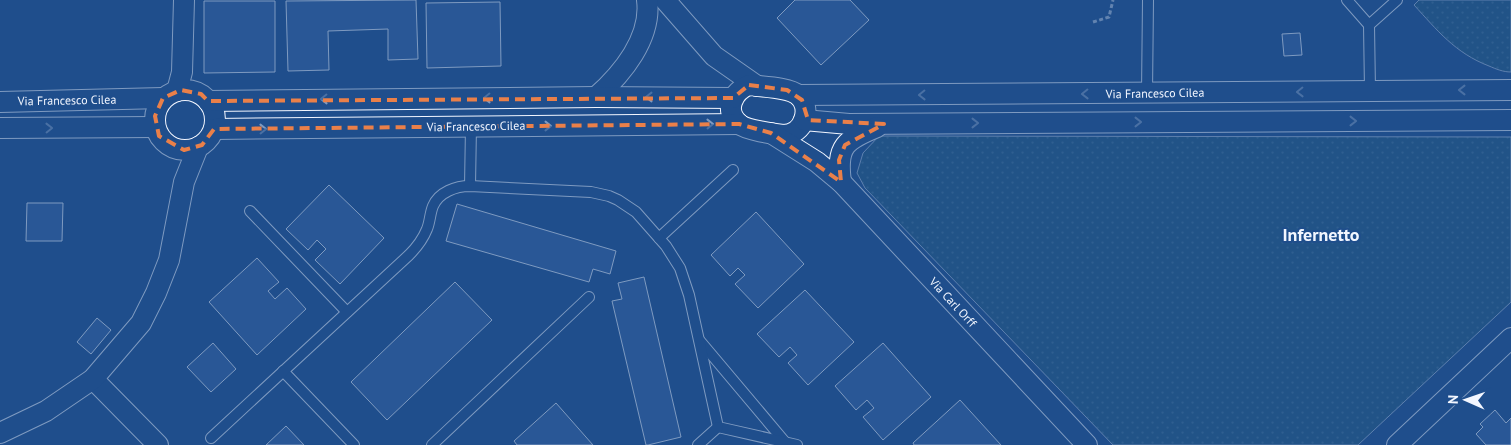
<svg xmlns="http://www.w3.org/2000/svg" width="1511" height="445" font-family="'PT Sans',sans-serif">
  <defs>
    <pattern id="grass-dots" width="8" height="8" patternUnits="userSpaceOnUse" patternTransform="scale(1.25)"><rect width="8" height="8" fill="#245a82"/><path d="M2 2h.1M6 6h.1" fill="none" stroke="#447295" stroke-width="1.8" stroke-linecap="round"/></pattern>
  </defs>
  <rect width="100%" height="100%" fill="#1f4e8c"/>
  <g fill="url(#grass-dots)" stroke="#a8bbd7">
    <path d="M1419 0H1511V72C1503 72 1496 69 1489 66 1455 53 1437 30 1414 5Z"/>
    <path d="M879 136 1511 137V302L1358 445H1113L865 188 857 173 863 153Z"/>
  </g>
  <g fill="#3563a3" stroke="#f2f6ff">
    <path d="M416 0 418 59 388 60V29L328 31 329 70 288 71 286 1Z"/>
    <path d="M795 0H850L869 20 821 65 777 18Z"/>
    <path d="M204 1H275V72L204 73Z"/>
    <path d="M500 2 501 66 427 68 426 3Z"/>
    <path d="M1300 33 1302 55 1284 56 1282 34Z"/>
    <path d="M329 185 384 238 340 284 315 260 326 249 317 240 308 250 286 229Z"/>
    <path d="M27 203H63L62 241H26Z"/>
    <path d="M457 204 616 251 610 274 593 269 589 282 446 241Z"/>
    <path d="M756 212 804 264 758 308 735 284 745 275 738 268 730 276 711 255Z"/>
    <path d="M257 258 279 282 268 291 275 299 287 288 306 309 257 355 209 302Z"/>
    <path d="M644 277 681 437 648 445H646L612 301 622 299 618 283Z"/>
    <path d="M455 282 492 320 387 420 351 382Z"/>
    <path d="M805 290 854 342 808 385 788 363 797 355 790 347 779 357 757 334Z"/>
    <path d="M97 318 111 330 91 354 77 342Z"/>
    <path d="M213 343 236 369 211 392 187 367Z"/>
    <path d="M883 343 931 397 883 440 863 417 874 408 867 400 856 410 835 386Z"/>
    <path d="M960 400 1001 445H914L913 443Z"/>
    <path d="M556 403 593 445H517L514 441Z"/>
    <path d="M1495 410 1506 423 1511 418V445H1486L1476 434 1483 427 1480 424Z"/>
    <path d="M286 426 304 445H266Z"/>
  </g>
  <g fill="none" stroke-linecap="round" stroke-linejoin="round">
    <g stroke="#f2f6ff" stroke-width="12">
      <g id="service">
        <path d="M1347 0 1369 25 1370 91"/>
        <path d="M1369 25 1397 0"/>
        <path d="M1147 93 1148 0"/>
        <path d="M470 186 471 126"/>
        <path d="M250 211 347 312"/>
        <path d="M659 238 733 170"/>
        <path d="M700 341 785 442"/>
        <path d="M283 371 354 445"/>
        <path d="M211 438 409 255C416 248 423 239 427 229 430 222 430 213 433 206 439 192 456 186 470 186L591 192 609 196 618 200 636 212 666 246 680 268 689 295 718 427 797 445"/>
        <path d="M432 445 589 297"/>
        <path d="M698 445 718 427"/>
      </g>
    </g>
    <g stroke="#f2f6ff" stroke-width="22">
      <g id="minor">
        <path d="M665 0 714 56 757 86"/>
        <path d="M749 85C762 87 788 87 798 95 813 108 804 135 783 135 774 134 746 130 739 124 723 111 733 91 749 85Z"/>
        <circle cx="185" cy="120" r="30"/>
        <path d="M177 91 182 72 184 0"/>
        <path d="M798 95 1511 90"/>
        <path d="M596 97C622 74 652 38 647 0"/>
        <path d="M208 101 596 97 733 98"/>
        <path d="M0 102 163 98"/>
        <path d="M804 120 849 124 1511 120"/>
        <path d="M0 128 155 127"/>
        <path d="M214 129 739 124"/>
        <path d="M771 133 817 162 841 182 1087 445"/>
        <path d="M841 182C836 146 845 140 877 127"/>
        <path d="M93 379 158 445"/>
        <path d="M0 433 46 411 93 379 141 323 156 293 169 260 184 182 198 147"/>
        <path d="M1397 445 1511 338"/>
      </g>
    </g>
    <path stroke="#b3c4dc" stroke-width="3" stroke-dasharray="4 2.5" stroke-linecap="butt" d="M1093 22 1109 17 1113 0"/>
    <use href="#service" stroke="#1f4e8c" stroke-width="10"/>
    <use href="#minor" stroke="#1f4e8c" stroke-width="20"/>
  </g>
  <defs><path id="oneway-chevron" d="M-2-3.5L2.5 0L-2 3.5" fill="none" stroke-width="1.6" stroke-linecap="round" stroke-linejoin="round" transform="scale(1.25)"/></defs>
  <g stroke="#7e9ac0">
    <use href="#oneway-chevron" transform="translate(1462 90) rotate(180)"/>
    <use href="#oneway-chevron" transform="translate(1300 92) rotate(179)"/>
    <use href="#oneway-chevron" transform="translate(1085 94) rotate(179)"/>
    <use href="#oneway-chevron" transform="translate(922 95) rotate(179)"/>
    <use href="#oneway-chevron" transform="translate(649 97) rotate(180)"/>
    <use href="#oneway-chevron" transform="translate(487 98) rotate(179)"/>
    <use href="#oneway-chevron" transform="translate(324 99) rotate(179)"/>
    <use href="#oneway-chevron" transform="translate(1353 121)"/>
    <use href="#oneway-chevron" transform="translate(1138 122)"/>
    <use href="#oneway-chevron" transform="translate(975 123)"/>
    <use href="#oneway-chevron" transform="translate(710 124) rotate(-1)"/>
    <use href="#oneway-chevron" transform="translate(548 126)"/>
    <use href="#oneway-chevron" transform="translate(49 128) rotate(-1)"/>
    <use href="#oneway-chevron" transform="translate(263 129) rotate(-1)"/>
  </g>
  <path d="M0 0H1511V445H0ZM749 85 787 90 802 100 808 120 884 124 845 145 839 160 841 182 771 133 739 124 214 129 202 145 184 150 159 136 155 116 163 98 181 90 201 94 208 101 733 98Z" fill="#1f4e8c" fill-opacity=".55" fill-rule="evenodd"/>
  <path fill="none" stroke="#ea8049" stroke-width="4" stroke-dasharray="10 6" stroke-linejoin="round" d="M749 85 787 90 802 100 808 120 884 124 845 145 839 160 841 182 771 133 739 124 214 129 202 145 184 150 159 136 155 116 163 98 181 90 201 94 208 101 733 98Z"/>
  <g text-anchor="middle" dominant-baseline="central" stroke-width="4" stroke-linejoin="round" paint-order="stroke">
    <g font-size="12" fill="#f2f6ff" stroke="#1f4e8c">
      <text transform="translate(1155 93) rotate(-1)">Via Francesco Cilea</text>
      <text transform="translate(67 100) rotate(-1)">Via Francesco Cilea</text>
      <text transform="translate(476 126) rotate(-1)">Via Francesco Cilea</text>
      <text transform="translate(953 302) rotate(47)">Via Carl Orff</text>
    </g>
    <g font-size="18" font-weight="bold" fill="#f2f6ff" stroke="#1f4e8c">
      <text x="1321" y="234">Infernetto</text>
    </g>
  </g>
  <g transform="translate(1466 400) rotate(272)" stroke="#1f4e8c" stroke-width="4" paint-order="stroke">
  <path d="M0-4L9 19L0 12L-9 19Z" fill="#f2f6ff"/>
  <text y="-8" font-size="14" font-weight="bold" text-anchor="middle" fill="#f2f6ff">N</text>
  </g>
</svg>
